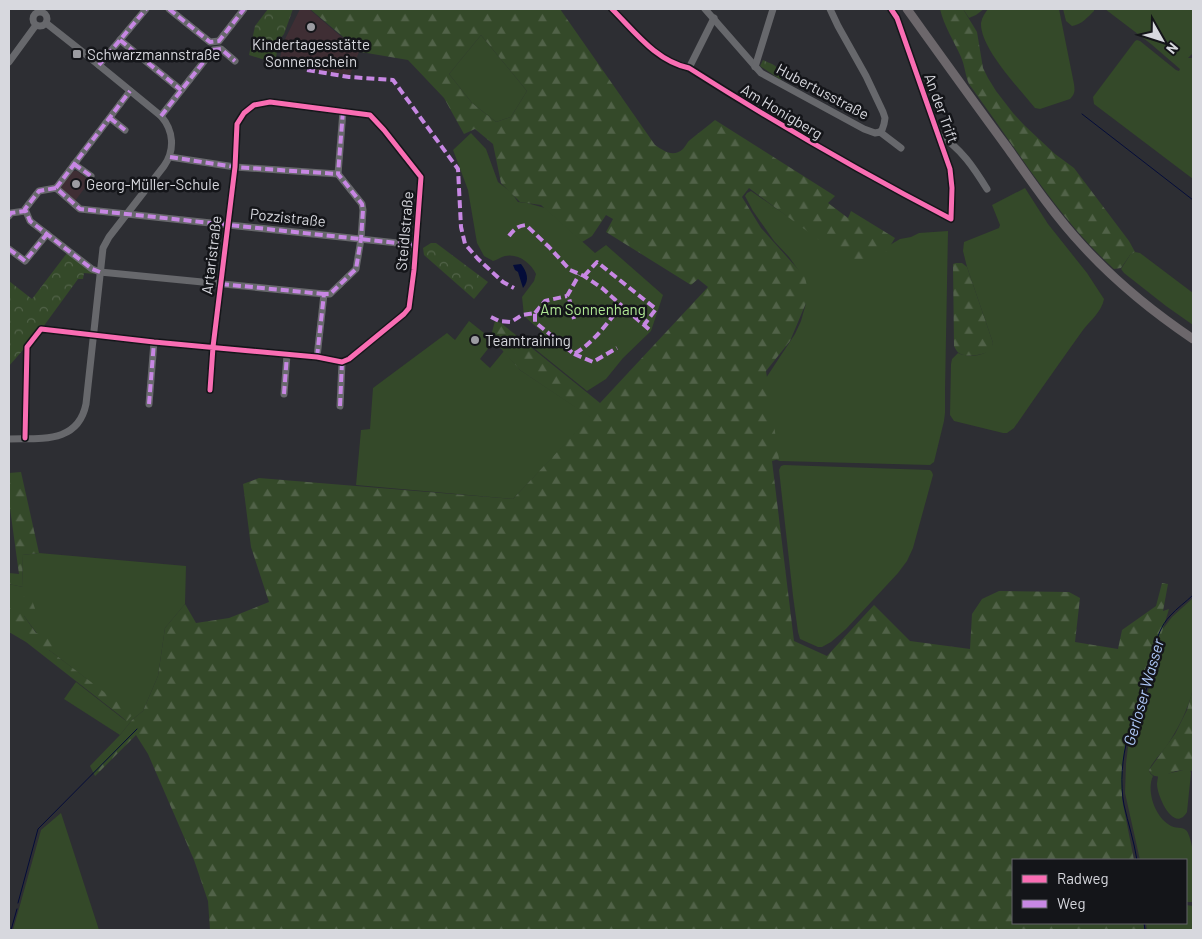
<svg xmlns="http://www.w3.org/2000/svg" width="1202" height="939" font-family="Barlow,sans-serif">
  <defs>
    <pattern id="forest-firs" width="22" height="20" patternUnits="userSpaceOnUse" patternTransform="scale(1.25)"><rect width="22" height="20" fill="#344929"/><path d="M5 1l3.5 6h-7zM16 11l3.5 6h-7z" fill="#516248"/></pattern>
    <pattern id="park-crowns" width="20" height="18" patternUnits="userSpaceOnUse" patternTransform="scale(1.25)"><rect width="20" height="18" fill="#344929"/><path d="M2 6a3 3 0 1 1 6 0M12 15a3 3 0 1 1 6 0" fill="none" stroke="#516248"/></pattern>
  </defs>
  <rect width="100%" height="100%" fill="#2d2e33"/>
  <g fill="#3f2e34">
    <path d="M300 9H309L359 52 350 75 281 66 280 60 282 45Z"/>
    <path d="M73 171H77L90 181 75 201 62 191 61 186Z"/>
  </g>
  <g fill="#344929">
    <path d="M963 9H984L976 15 969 18Z"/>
    <path d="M988 9H1059L1074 84C1075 91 1075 94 1070 99L1040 109 1035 108C1019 88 980 48 981 23 982 17 985 13 988 9Z"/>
    <path d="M1063 9H1094V11C1088 17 1081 25 1072 26L1066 21Z"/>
    <path d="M1105 9H1193V53L1188 58H1193V179L1094 104 1093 97 1135 41 1137 40 1140 41 1176 70 1179 71 1180 69 1151 44Z"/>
    <path d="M481 35 527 91 511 117 496 122 472 103 449 74Z"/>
    <path d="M471 133 486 149 498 182 511 192 518 202 527 203 545 208 595 253 606 245 663 295 651 331 623 358 606 379 587 391 530 345 542 332 524 316 522 297 534 281 536 274C531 263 518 253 505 256 501 257 497 260 493 261L484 256 477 243 468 190 453 150Z"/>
    <path d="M1025 188 1048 224 1087 273 1104 299C1102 311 1090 321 1083 330 1060 362 1037 395 1014 428L1007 433H1003L954 421 950 415 951 364 952 359 958 353C969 358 989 357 993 343L967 267 963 251 964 242 999 228 1000 225 992 205Z"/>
    <path d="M751 191 796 222 883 249 900 239 911 237 919 233 948 231 945 390V413L944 421 934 462 930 465 780 461 777 460 764 381 795 334 801 321 806 303 801 274 789 257 774 241 753 211 745 196 747 193Z"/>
    <path d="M1135 252 1140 253 1193 293V325L1166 306 1124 273 1121 269 1130 255Z"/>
    <path d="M469 321 494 341 480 359 490 368 504 351 520 370 591 417 513 499 356 485 361 430 370 429 373 388 447 333 455 340Z"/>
    <path d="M784 465 930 470 932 472 933 475 913 548 907 561 898 573 846 629 831 642 822 647H818L800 639 798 632 793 596 779 470 781 466Z"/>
    <path d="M39 553 186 566 185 604 165 628 158 676 143 711 132 720 120 735 64 699 76 682 126 721 88 680 49 650 24 616 13 608H9V584L23 587 22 555Z"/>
    <path d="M1193 598V689C1188 710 1178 729 1166 747 1160 755 1153 761 1149 770L1150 773 1153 776C1146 791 1155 818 1171 826 1178 829 1185 826 1188 833 1197 854 1193 880 1193 902H1186V860H1140L1125 793 1126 763 1128 747 1135 725 1140 714 1149 688 1157 647 1162 630 1172 617Z"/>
    <path d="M1183 770H1190L1191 773 1187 812C1174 834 1157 796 1157 784 1157 782 1158 778 1158 776Z"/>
    <path d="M61 813 99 930H41L38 929 13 930 41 830Z"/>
    <path d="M1186 905 1193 906V930H1147L1146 923H1186Z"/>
  </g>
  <g fill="url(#forest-firs)" fill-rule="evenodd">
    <path d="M310 9H560L655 145C664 151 673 158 683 149 686 146 687 142 690 140 698 133 707 127 715 120L835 196 828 203 848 218 851 211 895 238 887 251 864 262 850 263 749 188 742 197 761 228 805 277 809 296 790 341 766 371 779 459 772 461 794 641 827 656 874 605 910 641 970 649 972 614 982 599 999 591 1069 592 1080 598 1075 642 1118 649 1122 630 1156 606 1162 583 1168 584 1163 611 1169 609 1143 694 1128 732 1123 760 1122 799 1134 860H1013V923H1144V930H210L208 901 194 860 148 754 136 735 95 776 90 766 120 735 132 720 143 711 158 676 165 628 185 604 196 623 229 618 269 602 251 547 243 484 259 478 513 499 590 417 520 370 494 341 491 336 495 321 501 323 600 403 708 287 698 279 691 285 606 232 613 219 606 215 592 236 582 242 541 205 520 202 501 183 493 144 475 129 464 134 444 98 408 60 361 52ZM481 35 527 91 511 117 496 122 472 103 449 74Z"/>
    <path d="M940 9H963L977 32 983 68 988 78 996 91 1013 113 1024 125 1055 154 1074 168 1129 241 1135 252 1130 255 1121 268 1114 269C1080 238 1056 206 1029 169 1009 140 989 112 969 84 965 75 965 66 961 57 954 41 944 26 940 9Z"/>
    <path d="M956 263H962L967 267 993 343C992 347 992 348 989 351 983 355 966 358 959 353 957 352 955 348 954 346L953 264Z"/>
    <path d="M21 472 39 553 22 555 23 587 9 584V573L19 574 9 501V473Z"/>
    <path d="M30 595 37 614 24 616 36 633 54 638 53 648 49 650 133 714 127 721 26 642 9 632V608H13L19 598Z"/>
    <path d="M1193 689V771C1187 770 1182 770 1176 771 1167 774 1154 782 1149 770L1175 734 1187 710Z"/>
  </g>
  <g fill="url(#park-crowns)">
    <path d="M268 9H293L284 34 279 40 275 63 249 55 255 26Z"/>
    <path d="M763 60C773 65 782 66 781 80L760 66Z"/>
    <path d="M431 243H436L488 282 474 299 424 255 423 248Z"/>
    <path d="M67 253 95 274 84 273 83 279H78L43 327 9 366V281L32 299Z"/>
  </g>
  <path fill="#040c39" d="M521 264C527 272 530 280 523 288L518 272 515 270 513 265Z"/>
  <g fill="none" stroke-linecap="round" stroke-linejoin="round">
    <g stroke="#040c39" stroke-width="1">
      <path d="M1082 114 1193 200"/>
      <path d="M1137 860C1134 841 1128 823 1124 805 1120 784 1122 757 1128 737 1133 720 1143 704 1147 687 1154 663 1152 635 1170 616 1177 608 1186 602 1193 595"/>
      <path d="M18 903 38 829 137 729"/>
      <path d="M1144 923 1145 930"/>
      <path d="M11 930 17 909"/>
    </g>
    <g stroke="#67686c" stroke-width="7">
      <path d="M169 9 210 42 219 41 244 9"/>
      <path d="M612 9C635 32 656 61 689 68 774 122 862 173 951 219L952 188 950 169 897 18 891 9"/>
      <path d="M705 9 761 73 864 129 875 133 880 132 901 148"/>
      <path d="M830 9 838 26 866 76 883 112 885 118 884 124 882 130 880 132"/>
      <circle cx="40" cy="19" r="7"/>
      <path d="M120 40 181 90"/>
      <path d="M9 62 36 25"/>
      <path d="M99 65 146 9"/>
      <path d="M755 67 773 9"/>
      <path d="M689 68 714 18"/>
      <path d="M161 116 213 50 221 49 235 61"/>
      <path d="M110 118 125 130"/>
      <path d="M939 135C961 148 974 168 987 189"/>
      <path d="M170 157 235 167 338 174"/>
      <path d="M74 164 91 176"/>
      <path d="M56 188 130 91"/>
      <path d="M9 216 11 213 25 211"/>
      <path d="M9 249 25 261 47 234"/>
      <path d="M324 294 100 272 92 269 30 221 25 209 39 191 56 188 80 209 416 245"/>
      <path d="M317 357 324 294H330L356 269 361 239 363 210 362 204 338 174 343 111"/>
      <path d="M284 394 287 355"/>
      <path d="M149 404 154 342"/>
      <path d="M340 406 342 362"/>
      <path d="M25 438 27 347 41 329 154 342 317 357 342 362 349 359 404 314 409 308 414 270 421 177 384 130 370 115 270 102 254 105 244 113 237 124 235 167 213 347 210 390"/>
      <path d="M9 439C40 438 78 444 86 404L102 257 103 248 109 237 164 166C175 150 174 131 161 116L89 57 46 23"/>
    </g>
    <path stroke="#6c676b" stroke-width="9" d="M907 9C940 55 973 101 1007 147 1031 181 1055 216 1083 246 1116 282 1153 312 1193 339"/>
    <g stroke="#c787e3" stroke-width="4" stroke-dasharray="8 4" stroke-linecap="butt">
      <path d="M169 9 210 42 219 41 244 9"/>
      <path d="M120 40 181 90"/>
      <path d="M99 65 146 9"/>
      <path d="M307 70 349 77 393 80 458 169 461 227 465 244 478 259 503 282 514 288"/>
      <path d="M161 116 213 50 221 49 235 61"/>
      <path d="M110 118 125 130"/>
      <path d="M170 157 235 167 338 174"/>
      <path d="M74 164 91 176"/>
      <path d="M56 188 130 91"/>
      <path d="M9 216 11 213 25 211"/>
      <path d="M509 236C514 229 518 226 526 225L549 247 570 270 584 276 602 288 621 305"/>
      <path d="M9 249 25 261 47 234"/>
      <path d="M100 272 92 269 30 221 25 209 39 191 56 188 80 209 416 245"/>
      <path d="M584 276 597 262 656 309 644 325"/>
      <path d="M221 284 324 294"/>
      <path d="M535 313 545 301 567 296"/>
      <path d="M491 317 499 321 511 322 522 315 535 313V322L574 354C592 344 609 322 621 305L651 331"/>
      <path d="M574 319 569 298 567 296 579 275"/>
      <path d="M574 354 593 362 617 348"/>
      <path d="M317 357 324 294H330L356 269 361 239 363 210 362 204 338 174 343 111"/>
      <path d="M284 394 287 355"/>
      <path d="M149 404 154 342"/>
      <path d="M340 406 342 362"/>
    </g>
    <g stroke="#141519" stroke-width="8">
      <g id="cycleway">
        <path d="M612 9C635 32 656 61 689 68 774 122 862 173 951 219L952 188 950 169 897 18 891 9"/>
        <path d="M25 438 27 347 41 329 154 342 317 357 342 362 349 359 404 314 409 308 414 270 421 177 384 130 370 115 270 102 254 105 244 113 237 124 235 167 213 347 210 390"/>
      </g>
    </g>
    <use href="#cycleway" stroke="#f96db3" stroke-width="5"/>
  </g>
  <g fill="#9c9ca2" stroke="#141519" stroke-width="2">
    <circle cx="311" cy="27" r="5"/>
    <rect x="72" y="49" width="10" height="10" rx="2.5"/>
    <circle cx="76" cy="184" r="5"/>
    <circle cx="475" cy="340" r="5"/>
  </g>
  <g text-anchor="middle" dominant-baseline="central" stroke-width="5" stroke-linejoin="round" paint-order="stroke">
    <g font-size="15" fill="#d7d8de" stroke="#141519" text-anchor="start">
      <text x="311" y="44" text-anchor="middle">Kindertagesstätte<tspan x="311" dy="17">Sonnenschein</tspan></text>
      <text x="87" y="54">Schwarzmannstraße</text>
      <text x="86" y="184">Georg-Müller-Schule</text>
      <text x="485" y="340">Teamtraining</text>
    </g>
    <g font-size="15" fill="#d7d8de" stroke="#141519">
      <text transform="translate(823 91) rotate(28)">Hubertusstraße</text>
      <text transform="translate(942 108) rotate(70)">An der Trift</text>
      <text transform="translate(782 111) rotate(31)">Am Honigberg</text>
      <text transform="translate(288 217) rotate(6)">Pozzistraße</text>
      <text transform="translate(404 231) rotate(-85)">Steidlstraße</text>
      <text transform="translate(211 255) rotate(-83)">Artaristraße</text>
    </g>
    <g font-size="15" fill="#afe793" stroke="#141519">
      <text x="593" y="309">Am Sonnenhang</text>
    </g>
    <g font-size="16" font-style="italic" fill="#aec8f9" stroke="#141519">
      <text transform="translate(1143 692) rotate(-74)">Gerloser Wasser</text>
    </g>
  </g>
  <rect width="1202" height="939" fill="none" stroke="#d7d8de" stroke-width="20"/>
  <rect x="1012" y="859" width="175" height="65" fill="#141519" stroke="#626368"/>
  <rect x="1022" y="875" width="25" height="8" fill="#f96db3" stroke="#626368"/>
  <text x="1057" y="884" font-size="15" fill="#d7d8de">Radweg</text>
  <rect x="1022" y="900" width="25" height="8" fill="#c787e3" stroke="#626368"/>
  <text x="1057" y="909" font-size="15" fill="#d7d8de">Weg</text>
  <g transform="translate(1162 40) rotate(129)" stroke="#141519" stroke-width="4" paint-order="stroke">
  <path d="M0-4L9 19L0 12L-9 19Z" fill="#d7d8de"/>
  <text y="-8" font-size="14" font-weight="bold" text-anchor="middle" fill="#d7d8de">N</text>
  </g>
</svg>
